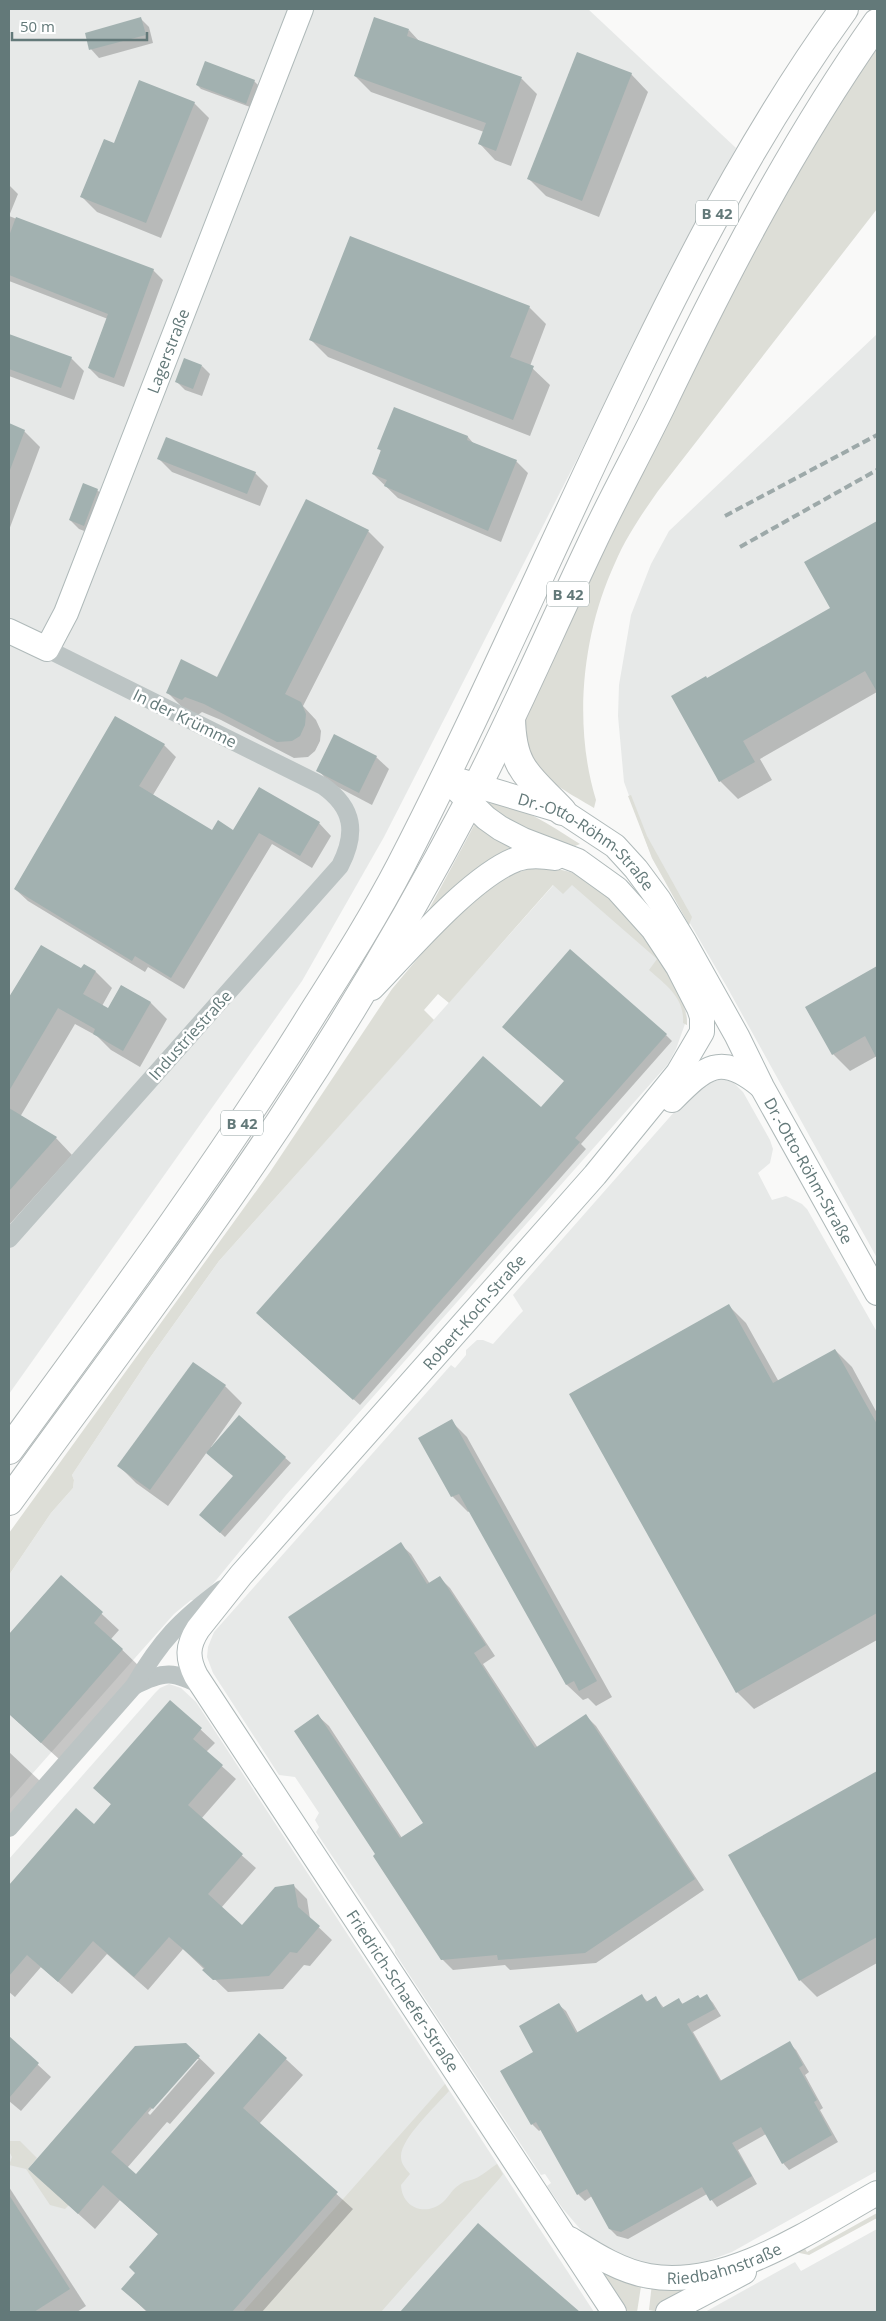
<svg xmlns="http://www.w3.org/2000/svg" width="886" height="2321" font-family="'Open Sans',sans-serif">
  <rect width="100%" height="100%" fill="#f9f9f8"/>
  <g fill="#e7e9e8">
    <path d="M9 9H588L736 148 384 837 302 981 9 1394Z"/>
    <path d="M877 334V1258L727 987 652 858 624 782 618 716 619 685 631 615 651 564 669 531Z"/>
    <path d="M566 871 575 874 655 952 686 1011 687 1018V1025L685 1024 676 1049 668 1064 286 1495 199 1601 191 1600 174 1614 9 1800V1575L51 1513 73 1488 74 1480 72 1475 149 1359 219 1261Z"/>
    <path d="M722 1079 733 1082 743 1092 770 1140 773 1149 770 1163 758 1173 772 1200 786 1196 802 1204 807 1209 877 1332V2171L732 2252 707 2261 677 2267 650 2265 624 2258 590 2238 581 2230 563 2209 547 2186 551 2183 545 2174 541 2175 395 1953V1950L316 1832 319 1827 315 1820 319 1813 295 1777 279 1775 213 1673 207 1657 208 1647 214 1632 451 1365 455 1368 466 1355V1350L477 1340H483L493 1344 519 1315 523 1311 513 1295 683 1102 701 1086Z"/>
    <path d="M169 1684 181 1688 196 1702 594 2312H9V1859L155 1693 160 1688Z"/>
    <path d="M877 2229V2312H705L795 2262 801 2271Z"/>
  </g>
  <g fill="#ddded7">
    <path d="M877 49V209L658 491C642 514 626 537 615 563 582 634 573 725 596 800L594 808C568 792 536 778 525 745 523 739 524 729 524 722 595 570 664 419 743 272 784 196 826 119 877 49Z"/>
    <path d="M631 795 647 836 692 917 689 925 652 858 630 801 628 796Z"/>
    <path d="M488 803C522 804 552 827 580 844L575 846 521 829 486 804Z"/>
    <path d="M478 818 533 847 420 926Z"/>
    <path d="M537 867C550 868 563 869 575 874 615 892 688 980 687 1025L683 1023C685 998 666 985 649 970L657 959 572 885 563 894 553 885 449 1003 438 994 424 1010 434 1020 219 1261 149 1359 72 1475 74 1480 73 1488 51 1513 9 1575V1533L270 1172 392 989 434 939 489 887 507 875Z"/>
    <path d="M445 2084 449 2091C437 2105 400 2139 401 2157 401 2164 406 2169 410 2174L401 2185C402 2208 426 2217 443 2202 449 2197 452 2189 459 2185 464 2181 468 2181 474 2179 482 2176 489 2169 497 2164L503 2174 500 2178 381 2312H243Z"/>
    <path d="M9 2141H20L37 2158 28 2169 69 2205 65 2209 50 2205 26 2169 9 2165 12 2157 9 2151Z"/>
    <path d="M877 2213V2218L809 2255 795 2252 804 2247 807 2252Z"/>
    <path d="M593 2264 642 2280 637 2312H625Z"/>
    <path d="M697 2282 660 2312 649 2310 652 2283Z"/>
  </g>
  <g fill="#0003" fill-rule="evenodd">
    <path d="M141 19 149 27 153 43 99 58 91 49Z"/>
    <path d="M409 30 420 42 522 79 537 94 511 166 495 160 480 144 484 132 371 92 355 76Z"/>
    <path d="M631 74 648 92 599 217 546 196 529 179Z"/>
    <path d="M254 81 258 85 250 107 201 89 197 85Z"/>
    <path d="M194 103 209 118 161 238 97 212 82 197 115 145Z"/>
    <path d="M9 185 18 194 9 216 153 270 163 280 124 387 99 378 89 368 108 319 9 281Z"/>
    <path d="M529 307 546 324 530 366 550 385 530 436 328 357 311 340Z"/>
    <path d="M9 335 71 358 84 371 74 400 9 376Z"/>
    <path d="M202 366 210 374 202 396 185 390 177 382Z"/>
    <path d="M9 425 24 431 40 447 9 530Z"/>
    <path d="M468 437 474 444 516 461 528 473 501 542 398 498 373 474 381 451 379 449Z"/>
    <path d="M159 459 255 473 268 486 260 506 172 472Z"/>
    <path d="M97 490 106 498 92 534 79 529 70 520Z"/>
    <path d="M877 522V692L760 759 772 780 738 799 720 781 708 679 832 609 806 563Z"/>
    <path d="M368 531 384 547 303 706 316 720 321 731 320 741 315 751 308 757 294 758 221 720 202 712 198 715 183 708 167 692 217 679Z"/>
    <path d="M164 745 176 757 153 795 212 832 319 823 331 836 312 868 272 844 184 989 148 967 145 972 28 901 15 889Z"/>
    <path d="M376 757 389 769 372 805 330 783 318 770Z"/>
    <path d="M41 946 81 970 96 972 112 988 102 1006 108 1010 122 986 151 1003 167 1019 140 1067 111 1050 97 1036 75 1024 20 1117 56 1138 72 1155 9 1225V1000Z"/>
    <path d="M877 968V1056L850 1071 833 1054 807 1008Z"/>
    <path d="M666 1035 672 1041 581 1144 586 1149 360 1405 263 1319 541 1109Z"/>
    <path d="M729 1306 746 1323 779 1382 835 1350 852 1367 877 1413V1640L754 1709 737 1692Z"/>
    <path d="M225 1386 242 1403 211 1447 212 1448 239 1417 291 1463 225 1537 206 1520 235 1477 207 1452 168 1506 136 1483 119 1466Z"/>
    <path d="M451 1421 467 1437 612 1697 596 1706 588 1698 583 1700 567 1685 470 1511 468 1512 452 1496Z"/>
    <path d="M400 1544 411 1554 430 1584 439 1577 450 1588 495 1656 483 1664 538 1748 586 1716 596 1726 704 1890 596 1963 510 1970 505 1965 453 1970 442 1959 377 1855 318 1716 329 1726 402 1838 424 1823Z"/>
    <path d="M61 1576 119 1630 111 1639 140 1667 59 1759 9 1714V1635Z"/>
    <path d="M170 1701 215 1743 206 1752 236 1779 201 1819 256 1868 221 1908 242 1926 294 1886 307 1899 310 1919 332 1940 310 1966 304 1965 283 1989 228 1992 183 1949 148 1990 107 1954 72 1994 41 1967 15 1997 9 1992V1887L76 1810 94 1826 112 1805 94 1788Z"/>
    <path d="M9 1752 40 1781 9 1817Z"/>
    <path d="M877 1772V1963L817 1997 800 1980 730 1855Z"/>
    <path d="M642 1996 648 2002 656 1998 664 2008 679 2000 684 2005 707 1996 713 2003 721 2016 693 2032 722 2082 789 2043 796 2050 809 2072 805 2075 823 2108 820 2110 838 2142 789 2170 783 2163 766 2134 738 2150 757 2184 717 2207 707 2194 628 2239 617 2236 610 2229 592 2196 585 2201 578 2194 542 2129 539 2131 532 2124 535 2052 559 2005 566 2011 578 2033Z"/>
    <path d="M260 2035 303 2075 259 2124 353 2209 262 2312H147L123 2289 136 2273 130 2267 159 2235 120 2200 95 2229 29 2169 136 2047 185 2044 215 2073 170 2124 167 2122 127 2168 136 2176ZM195 2059H199L150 2115 148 2113Z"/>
    <path d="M9 2038 51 2077 21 2111 9 2101Z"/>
    <path d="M9 2187 86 2306 77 2312H9Z"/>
    <path d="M478 2225 576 2311 578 2312H402Z"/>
  </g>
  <g fill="#a2b1b0">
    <path d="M141 17 146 35 89 50 85 33Z"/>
    <path d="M374 17 409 29 407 36 522 77 496 151 478 144 486 123 354 76Z"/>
    <path d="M577 52 632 73 582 201 527 179Z"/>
    <path d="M205 61 255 80 246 104 196 85Z"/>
    <path d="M139 80 195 102 146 223 80 197 104 139 114 143Z"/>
    <path d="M16 217 154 269 114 378 88 368 108 314 9 275V236Z"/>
    <path d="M350 236 530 306 510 357 534 366 513 420 309 340Z"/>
    <path d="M9 334 72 357 61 388 9 369Z"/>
    <path d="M184 358 202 365 193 389 175 382Z"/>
    <path d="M394 407 468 436 467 440 517 460 488 531 384 486 387 480 372 474 381 450 377 449Z"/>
    <path d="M9 423 25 430 10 470 9 469Z"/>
    <path d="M166 437 256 472 247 494 157 459Z"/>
    <path d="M83 483 98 489 84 526 69 520Z"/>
    <path d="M306 499 369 530 285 694 301 702 306 714 305 725 300 736 292 741 277 742 204 704 185 697 182 700 166 693 181 659 217 677Z"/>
    <path d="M877 521V692L865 671 743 741 755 762 719 782 671 696 706 676 707 678 830 608 804 562Z"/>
    <path d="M115 716 165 744 139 786 212 830 218 820 233 830 259 787 320 822 300 856 259 833 171 978 135 956 132 961 14 889Z"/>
    <path d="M334 734 377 756 359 793 316 771Z"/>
    <path d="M41 945 81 968 84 964 96 971 83 994 108 1008 121 985 151 1002 123 1051 93 1034 95 1029 58 1008 9 1091V997Z"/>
    <path d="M570 949 667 1034 575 1138 580 1142 353 1400 256 1313 483 1056 541 1107 564 1081 502 1027Z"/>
    <path d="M877 966V1059L865 1036 832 1055 805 1007Z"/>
    <path d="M9 1108 57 1137 9 1191Z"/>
    <path d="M729 1304 773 1383 835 1349 877 1424V1613L736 1693 569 1394Z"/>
    <path d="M193 1362 226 1385 150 1490 117 1466Z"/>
    <path d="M239 1415 286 1457 220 1533 199 1515 233 1476 206 1453Z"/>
    <path d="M452 1419 597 1681 579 1691 574 1681 566 1685 459 1494 451 1497 418 1438Z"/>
    <path d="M401 1542 427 1584 440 1576 486 1645 474 1653 535 1748 586 1714 695 1879 585 1953 498 1960 497 1955 441 1960 373 1856 375 1854 294 1731 318 1714 400 1838 423 1823 288 1617Z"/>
    <path d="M61 1575 103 1612 94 1623 123 1649 41 1743 9 1714V1634Z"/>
    <path d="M170 1700 202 1728 193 1739 223 1765 188 1805 243 1854 208 1894 242 1925 275 1887 294 1884 298 1907 320 1926 297 1953 290 1952 269 1976 213 1980 202 1970 205 1968 169 1937 134 1977 93 1941 58 1982 27 1955 9 1976V1885L76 1808 94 1824 111 1804 93 1788Z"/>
    <path d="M877 1771V1937L799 1981 728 1855Z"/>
    <path d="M642 1994 646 2002 656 1996 662 2008 679 1998 682 2004 698 1995 700 1998 707 1994 715 2009 687 2024 720 2081 790 2041 803 2065 799 2068 817 2100 814 2102 832 2135 782 2164 761 2127 732 2143 752 2176 710 2201 702 2187 621 2232 609 2229 587 2189 577 2195 536 2122 531 2125 500 2071 533 2052 519 2026 559 2003 576 2033Z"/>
    <path d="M259 2033 287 2058 243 2108 338 2192 232 2312H148L121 2289 135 2273 129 2267 158 2234 103 2185 78 2214 28 2169 135 2046 186 2043 200 2056 153 2109 150 2107 111 2152 136 2174Z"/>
    <path d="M9 2036 39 2063 9 2098Z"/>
    <path d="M9 2195 70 2289 34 2312H9Z"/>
    <path d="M478 2223 520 2260 580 2312H400Z"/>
  </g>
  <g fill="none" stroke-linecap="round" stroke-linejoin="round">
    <g stroke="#afb9b9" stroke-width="26">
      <g id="secondary">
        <path id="s1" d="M9 631 47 649 66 613 301 9"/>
        <path id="s2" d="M445 778 486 818 500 828 523 840 578 861 617 889 653 929 678 967 699 1008 702 1017V1032L678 1073 595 1175 241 1575 198 1629C187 1646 187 1658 196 1676L614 2312"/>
        <path id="s3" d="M461 781 562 811 615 846 636 869 659 900 685 943 737 1036 762 1087 877 1293"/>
        <path d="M372 988C407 952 471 876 517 859 529 855 543 856 555 858"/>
        <path d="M672 1100C705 1067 720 1052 761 1086"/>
        <path id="s4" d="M570 2239C594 2254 620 2271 649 2276 726 2290 813 2229 877 2193"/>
        <path d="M668 2312 744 2272"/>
      </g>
    </g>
    <g stroke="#b1b9b9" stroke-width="30">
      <g id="primary">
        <path d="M511 718C512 770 529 776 562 811"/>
        <path d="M9 1450C113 1308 218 1166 311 1016 342 967 374 917 401 865 487 698 560 526 643 357 702 236 765 118 844 9"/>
        <path d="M9 1501C100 1376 194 1251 280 1122 348 1019 411 912 469 802 513 718 550 631 591 545 613 498 638 453 661 406 725 273 792 144 877 23"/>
      </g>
    </g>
    <g stroke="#bcc4c4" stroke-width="18">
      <path d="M9 1239 340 866C357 833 354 808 323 786L47 649"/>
      <path d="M134 1686C165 1670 173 1671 204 1687"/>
      <path d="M9 1828 134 1686C161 1640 180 1620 222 1589"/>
    </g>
    <use href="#secondary" stroke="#fff" stroke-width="24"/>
    <use href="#primary" stroke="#fff" stroke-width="28"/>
    <g stroke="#9da9a9" stroke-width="4" stroke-dasharray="8 4" stroke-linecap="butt">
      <path d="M725 516 877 435"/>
      <path d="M740 547 877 470"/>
    </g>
  </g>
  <g text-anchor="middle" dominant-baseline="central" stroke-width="5" stroke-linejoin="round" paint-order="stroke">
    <g fill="#fff" stroke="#92a1a1" stroke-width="1">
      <rect x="696" y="200.5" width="42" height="25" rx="4"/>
      <rect x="547" y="581.5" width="42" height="25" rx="4"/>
      <rect x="221" y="1110.5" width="42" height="25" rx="4"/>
    </g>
    <g font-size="15" font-weight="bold" fill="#637979">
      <text x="717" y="213">B 42</text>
      <text x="568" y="594">B 42</text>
      <text x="242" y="1123">B 42</text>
    </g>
    <g font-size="16" fill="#637979" stroke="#fff">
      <text stroke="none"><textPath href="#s1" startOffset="364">Lagerstraße</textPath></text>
      <text transform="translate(185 718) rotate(26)">In der Krümme</text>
      <text stroke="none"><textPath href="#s3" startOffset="142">Dr.-Otto-Röhm-Straße</textPath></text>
      <text transform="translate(190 1035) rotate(-48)">Industriestraße</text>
      <text stroke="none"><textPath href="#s3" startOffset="548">Dr.-Otto-Röhm-Straße</textPath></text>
      <text transform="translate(474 1312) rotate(-49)">Robert-Koch-Straße</text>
      <text stroke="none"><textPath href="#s2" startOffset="1586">Friedrich-Schaefer-Straße</textPath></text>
      <text stroke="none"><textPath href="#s4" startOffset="165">Riedbahnstraße</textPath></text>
    </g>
  </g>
  <rect width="886" height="2321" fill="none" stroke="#637979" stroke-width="20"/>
  <path d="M12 32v8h135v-8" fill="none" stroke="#637979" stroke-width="2.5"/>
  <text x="20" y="32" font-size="15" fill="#637979" stroke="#ffffff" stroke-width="4" paint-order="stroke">50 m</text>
</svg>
